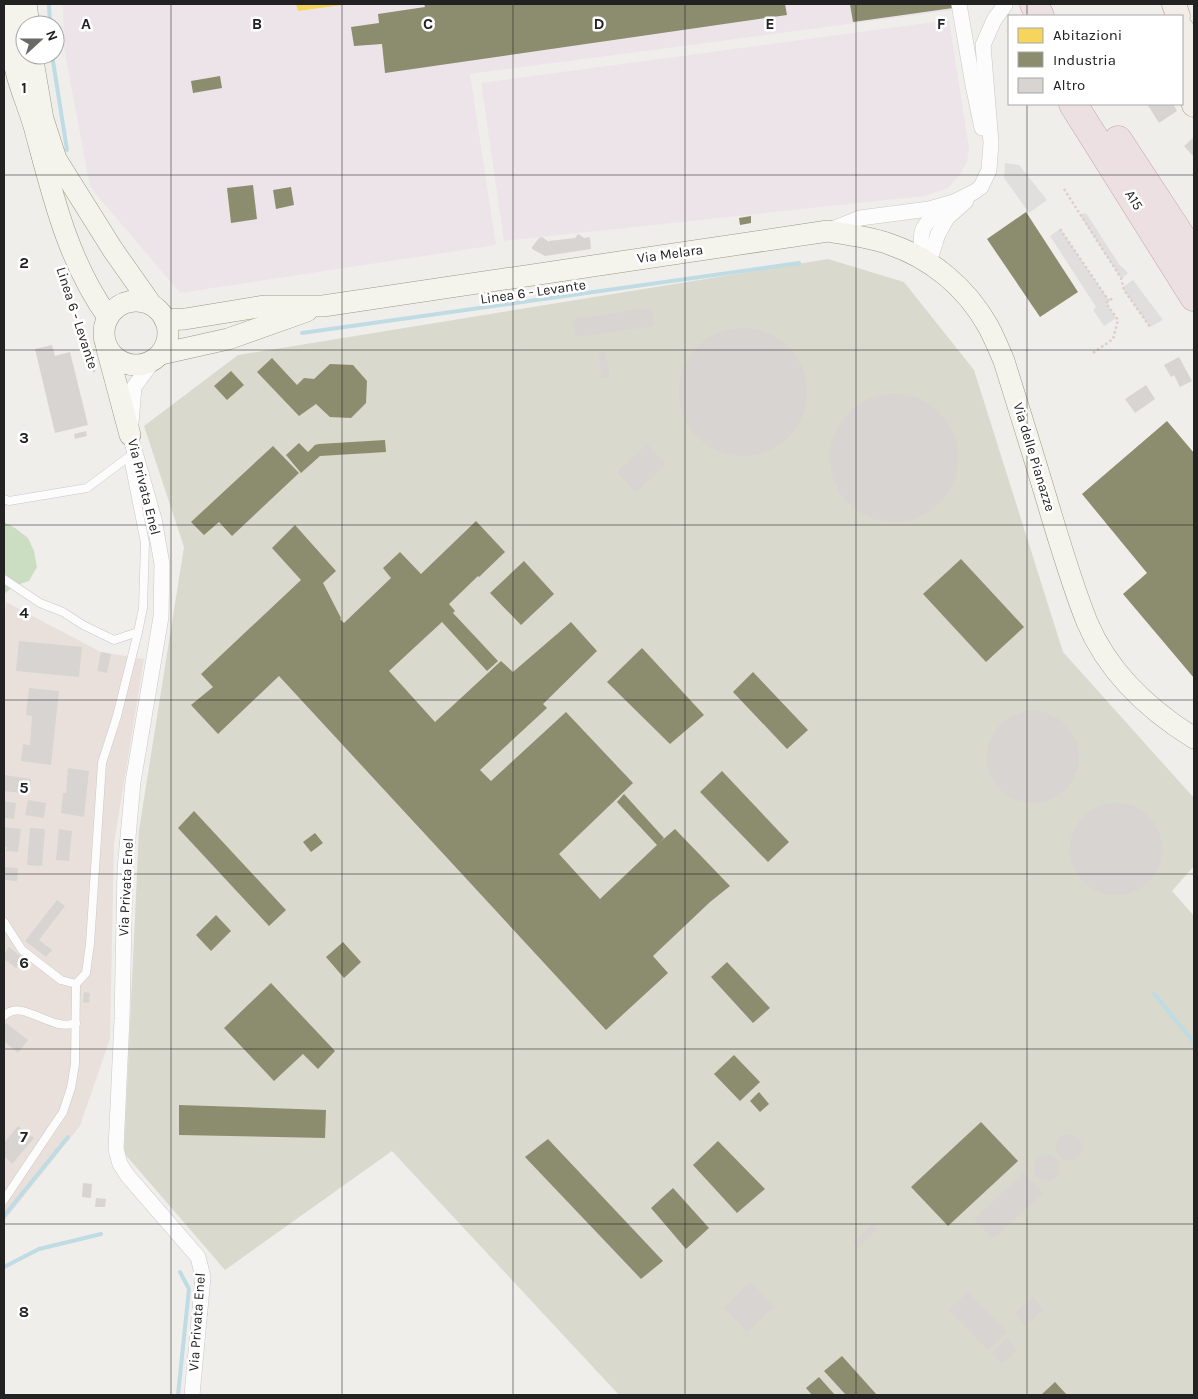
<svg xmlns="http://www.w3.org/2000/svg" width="1198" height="1399" font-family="Karla,sans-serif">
  <rect width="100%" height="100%" fill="#f0eeeb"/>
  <g fill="#ede4e9">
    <path d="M63 4H955V10L470 74 496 245 180 293 90 187 64 48Z"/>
    <path d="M949 20 969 148 967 162 959 176 948 188 924 196 504 241 481 83Z"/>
  </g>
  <path fill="#eae0db" d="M6 602 101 652 144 659 114 844 110 1039 80 1126 4 1221V628Z"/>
  <path fill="#d9d9cd" d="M828 259 904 282 974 370 1063 652 1194 798V866L1172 891 1194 916V1395H619L392 1151 225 1270 124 1153 139 830 184 547 144 426 238 355Z"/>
  <path fill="#cbdec1" d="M4 522 15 528 28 538 34 551 37 567 29 581 14 586 4 594Z"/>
  <g fill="#e0dfde">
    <path d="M1005 163 1019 165 1047 200 1029 213 1004 178Z"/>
    <path d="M1086 213 1119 264 1128 273 1123 278H1121L1080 215Z"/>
    <path d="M1060 229 1109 301 1106 303 1116 318 1104 326 1093 310 1096 307 1050 236Z"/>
    <path d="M1133 280 1163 320 1150 327 1124 290 1123 287Z"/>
  </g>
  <path fill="#f6d55c" d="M296 4H342V5L298 11Z"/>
  <g fill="#8c8c6e">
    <path d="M424 4H785L787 15 385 73 382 44 354 46 351 27 379 23 378 14 425 7Z"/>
    <path d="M850 4H952L953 8 853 22Z"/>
    <path d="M220 76 222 88 193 93 191 81Z"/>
    <path d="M253 185 257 219 231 223 227 188Z"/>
    <path d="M291 187 294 205 276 209 273 190Z"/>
    <path d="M1026 212 1078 292 1040 317 987 239Z"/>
    <path d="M751 216V223L740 225 739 218Z"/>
    <path d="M272 358 297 385 304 378 314 379 330 364 353 365 367 381 366 403 351 418 330 417 316 404 299 416 257 372Z"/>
    <path d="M231 371 244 385 227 400 214 386Z"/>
    <path d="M1167 421 1194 453V678L1123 594 1147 573 1082 494Z"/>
    <path d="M385 440 386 452 320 456 301 473 286 455 299 443 308 452 315 445 319 444Z"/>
    <path d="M273 446 299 473 232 536 219 522 204 535 191 522Z"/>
    <path d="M476 521 505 552 479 577 478 576 449 604 455 611 453 613 498 661 487 671 442 622 389 671 435 722 501 661 513 672 571 622 597 651 543 704 547 708 480 770 491 781 566 712 633 783 559 854 600 899 657 845 617 802 624 794 664 838 659 843 675 829 730 886 710 902 653 956 668 973 606 1030 279 676 218 734 191 705 213 687 201 674 301 580 272 548 295 525 336 571 323 583 341 618 340 619 344 623 391 578 383 568 400 552 421 574Z"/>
    <path d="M961 559 1024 627 986 662 923 594Z"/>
    <path d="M524 561 554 594 521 625 490 593Z"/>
    <path d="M642 648 704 715 670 744 607 682Z"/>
    <path d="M753 672 808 730 787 749 733 692Z"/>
    <path d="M722 771 789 842 768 862 700 792Z"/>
    <path d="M194 811 286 910 269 926 178 828Z"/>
    <path d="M315 833 323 843 311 852 303 842Z"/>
    <path d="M216 915 231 931 211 951 196 935Z"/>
    <path d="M343 942 361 962 344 978 326 957Z"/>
    <path d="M727 962 770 1008 753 1023 711 977Z"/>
    <path d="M271 983 335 1051 318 1069 303 1054 274 1081 224 1028Z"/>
    <path d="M734 1055 760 1082 740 1101 714 1074Z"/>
    <path d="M759 1092 769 1104 760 1112 750 1101Z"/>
    <path d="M179 1105 326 1110 325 1138 179 1135Z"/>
    <path d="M981 1122 1018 1161 948 1226 911 1187Z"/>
    <path d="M548 1139 663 1261 641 1279 525 1157Z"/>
    <path d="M718 1141 765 1189 737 1213 693 1165Z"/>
    <path d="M673 1188 709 1228 686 1249 651 1208Z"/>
    <path d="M842 1356 877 1395H846L824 1371Z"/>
    <path d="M819 1377 835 1395H812L806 1388Z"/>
    <path d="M1055 1382 1067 1395H1041Z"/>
  </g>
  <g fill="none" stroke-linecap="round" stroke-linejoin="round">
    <g stroke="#bfdbe3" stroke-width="4">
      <path d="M49 4 50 25"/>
      <path d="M52 55 67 150"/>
      <path d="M302 333 799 263"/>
      <path d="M1154 994 1194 1042"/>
      <path d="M4 1216 68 1137"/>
      <path d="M4 1267 39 1249 101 1234"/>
      <path d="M178 1395 189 1289 180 1272"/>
    </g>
  </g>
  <g fill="#d7d4d2">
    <path d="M1147 104H1173L1177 111 1159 123Z"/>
    <path d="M1194 137V157L1184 146Z"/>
    <path d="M578 234 584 238 590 237 591 249 545 256 532 249V247L539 238 542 237 549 242V241L575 238Z"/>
    <path d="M651 308 654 326 576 337 573 319Z"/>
    <circle cx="743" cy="392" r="64"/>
    <path d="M52 345 55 356 70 352 88 425 55 433 35 349Z"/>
    <path d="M605 352 610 376 602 378 598 353Z"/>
    <path d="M1179 357 1192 381 1180 387 1174 375 1171 377 1164 365Z"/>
    <path d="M1146 385 1155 399 1135 413 1125 399Z"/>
    <circle cx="894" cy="458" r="64"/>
    <path d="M86 431 87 436 75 439 74 434Z"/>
    <path d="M647 444 666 464 636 492 617 472Z"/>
    <path d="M19 641 82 647 79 677 16 671Z"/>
    <path d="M101 652 111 654 107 673 97 671Z"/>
    <path d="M29 688 59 691 51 765 21 761 23 744 30 745 32 716 26 715Z"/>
    <circle cx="1033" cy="757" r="46"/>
    <path d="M68 768 89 771 84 817 61 813 63 793H66Z"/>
    <path d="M5 775 31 779 29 794 4 791Z"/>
    <path d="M28 800 46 803 44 818 25 815Z"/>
    <path d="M4 801 16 803 14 819 4 818Z"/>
    <circle cx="1116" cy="849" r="46"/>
    <path d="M4 827 21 829 18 852 6 851 7 847 4 846Z"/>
    <path d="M30 828 45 829 42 866 27 865Z"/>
    <path d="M59 829 72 831 69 861 56 860Z"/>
    <path d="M4 867 18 868 17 881 4 880Z"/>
    <path d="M57 900 65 906 39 940 52 950 46 957 25 941Z"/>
    <path d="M9 947 24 959 16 968 4 959V954Z"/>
    <path d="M84 992 90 993 89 1003 83 1002Z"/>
    <path d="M6 1023 28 1040 18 1053 4 1041V1025Z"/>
    <path d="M18 1126 34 1138 12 1164 4 1156V1143Z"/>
    <circle cx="1069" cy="1147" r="13"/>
    <circle cx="1047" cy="1168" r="13"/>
    <path d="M1024 1173 1043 1193 993 1239 974 1219Z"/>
    <path d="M83 1183 92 1184 91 1198 82 1197Z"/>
    <path d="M96 1198 106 1199 105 1207H95Z"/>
    <path d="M873 1224 878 1229 858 1248 853 1242Z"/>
    <path d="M751 1282 774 1307 747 1332 724 1307Z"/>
    <path d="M968 1292 1007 1332 988 1350 949 1310Z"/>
    <path d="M1033 1297 1043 1310 1025 1326 1015 1313Z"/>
    <path d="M1007 1338 1017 1350 1002 1364 992 1353Z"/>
  </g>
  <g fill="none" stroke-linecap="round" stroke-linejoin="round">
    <g stroke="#c9c8c7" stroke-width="9">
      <g id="lane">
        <path d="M4 499 9 501 87 488 131 455"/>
        <path d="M4 579 40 603 63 612 83 625 114 640 138 632 143 608 145 543 128 458"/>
        <path d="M4 922 22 950 61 980 76 984 86 973 90 944 102 763 117 716 138 632"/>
        <path d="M4 1016C22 997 51 1033 76 1023"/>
        <path d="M4 1200 63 1112 71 1088 75 1064 76 984"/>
      </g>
    </g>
    <g stroke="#c9c8c7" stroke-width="16">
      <g id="street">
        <path d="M959 4 973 85 982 128"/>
        <path d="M828 231 860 218 929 209 954 202 974 192 981 187 989 170 991 143 983 45 994 20 1005 5"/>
        <path d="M923 259C918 232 921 223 945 208"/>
        <path d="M929 262 938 234 947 218 966 201"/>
        <path d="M153 361 134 387 130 435 154 519 162 564 161 617 133 782 125 870 122 1019 116 1149 120 1164 127 1175 198 1257 203 1277 192 1395"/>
      </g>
    </g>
    <g stroke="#999a82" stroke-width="22">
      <g id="secondary">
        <path d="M9 4C8 27 11 53 17 75 22 93 29 109 34 126 52 192 67 260 108 317"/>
        <path d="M26 4 29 25"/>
        <path d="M32 55 43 119 56 159 113 250 151 304"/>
        <circle cx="136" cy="333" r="32"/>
        <path d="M165 320 185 319 264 306H323L828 231C848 235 870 237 889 244 931 258 966 287 988 326 994 337 999 349 1004 361 1020 412 1036 463 1051 514 1062 550 1073 587 1087 622 1108 672 1149 710 1194 738"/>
        <path d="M107 349 130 435"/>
        <path d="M161 354 228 339 307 311"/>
      </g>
    </g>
    <g stroke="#a79c86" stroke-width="25">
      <g id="primary">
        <path d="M1174 4 1178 16"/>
        <path d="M1182 29 1189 89 1194 105"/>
      </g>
    </g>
    <g stroke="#c5a2ac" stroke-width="29">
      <g id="highway">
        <path d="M1034 4 1040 16"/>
        <path d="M1073 104 1194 297"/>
        <path d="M1118 140 1194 256"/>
      </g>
    </g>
    <g stroke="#dccecd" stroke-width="2.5" stroke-dasharray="2.5 2.5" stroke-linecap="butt">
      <path d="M1064 189 1121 278 1124 290 1150 327"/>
      <path d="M1060 229 1109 301"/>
      <path d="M65 279 95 374"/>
      <path d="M1093 353 1113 339 1118 320 1106 303 1113 298"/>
    </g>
    <use href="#lane" stroke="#fdfcfc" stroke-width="8"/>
    <use href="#street" stroke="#fdfcfc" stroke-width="15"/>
    <use href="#secondary" stroke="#f4f4ed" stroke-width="21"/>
    <use href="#primary" stroke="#f3ede7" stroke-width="24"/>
    <use href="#highway" stroke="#ece0e2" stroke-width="28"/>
  </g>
  <path fill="none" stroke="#222" stroke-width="1" stroke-opacity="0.55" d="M171 4V1395M342 4V1395M513 4V1395M685 4V1395M856 4V1395M1027 4V16M1027 104V1395M4 175H1194M4 350H1194M4 525H1194M4 700H1194M4 874H1194M4 1049H1194M4 1224H1194"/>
  <g text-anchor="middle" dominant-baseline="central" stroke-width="5" stroke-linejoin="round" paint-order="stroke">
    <g font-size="14" fill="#222" stroke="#fff">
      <text transform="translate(1134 200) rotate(58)">A15</text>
      <text transform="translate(670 254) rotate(-8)">Via Melara</text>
      <text transform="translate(533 292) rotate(-8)">Linea 6 - Levante</text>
      <text transform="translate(77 318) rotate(72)">Linea 6 - Levante</text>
      <text transform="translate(1034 457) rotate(73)">Via delle Pianazze</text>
      <text transform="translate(144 487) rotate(76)">Via Privata Enel</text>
      <text transform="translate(126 887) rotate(-87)">Via Privata Enel</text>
      <text transform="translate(197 1322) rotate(-86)">Via Privata Enel</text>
    </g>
  </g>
  <g font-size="16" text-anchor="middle" font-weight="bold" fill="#222" stroke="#fff" stroke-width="5" stroke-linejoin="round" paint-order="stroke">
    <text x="86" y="29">A</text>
    <text x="257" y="29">B</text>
    <text x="428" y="29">C</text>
    <text x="599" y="29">D</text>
    <text x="770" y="29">E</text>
    <text x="941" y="29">F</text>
    <text x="24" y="93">1</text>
    <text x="24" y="268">2</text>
    <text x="24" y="443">3</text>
    <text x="24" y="618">4</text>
    <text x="24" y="793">5</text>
    <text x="24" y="968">6</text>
    <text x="24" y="1142">7</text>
    <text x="24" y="1317">8</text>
  </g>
  <rect width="1198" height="1399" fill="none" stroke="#222222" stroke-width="10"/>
  <rect x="1008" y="15" width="175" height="90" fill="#ffffff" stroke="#a7a7a7"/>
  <rect x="1018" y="28" width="25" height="15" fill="#f6d55c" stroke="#a7a7a7"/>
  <text x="1053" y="40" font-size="15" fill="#222222">Abitazioni</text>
  <rect x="1018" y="52" width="25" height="15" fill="#8c8c6e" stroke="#a7a7a7"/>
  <text x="1053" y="65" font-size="15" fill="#222222">Industria</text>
  <rect x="1018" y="78" width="25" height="15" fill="#d7d4d2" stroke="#a7a7a7"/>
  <text x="1053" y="90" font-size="15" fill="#222222">Altro</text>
  <g transform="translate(40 40) rotate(69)"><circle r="24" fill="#ffffff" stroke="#a7a7a7"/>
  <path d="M0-4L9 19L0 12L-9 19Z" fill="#6a6968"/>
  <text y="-8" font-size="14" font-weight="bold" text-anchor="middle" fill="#222222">N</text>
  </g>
</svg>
